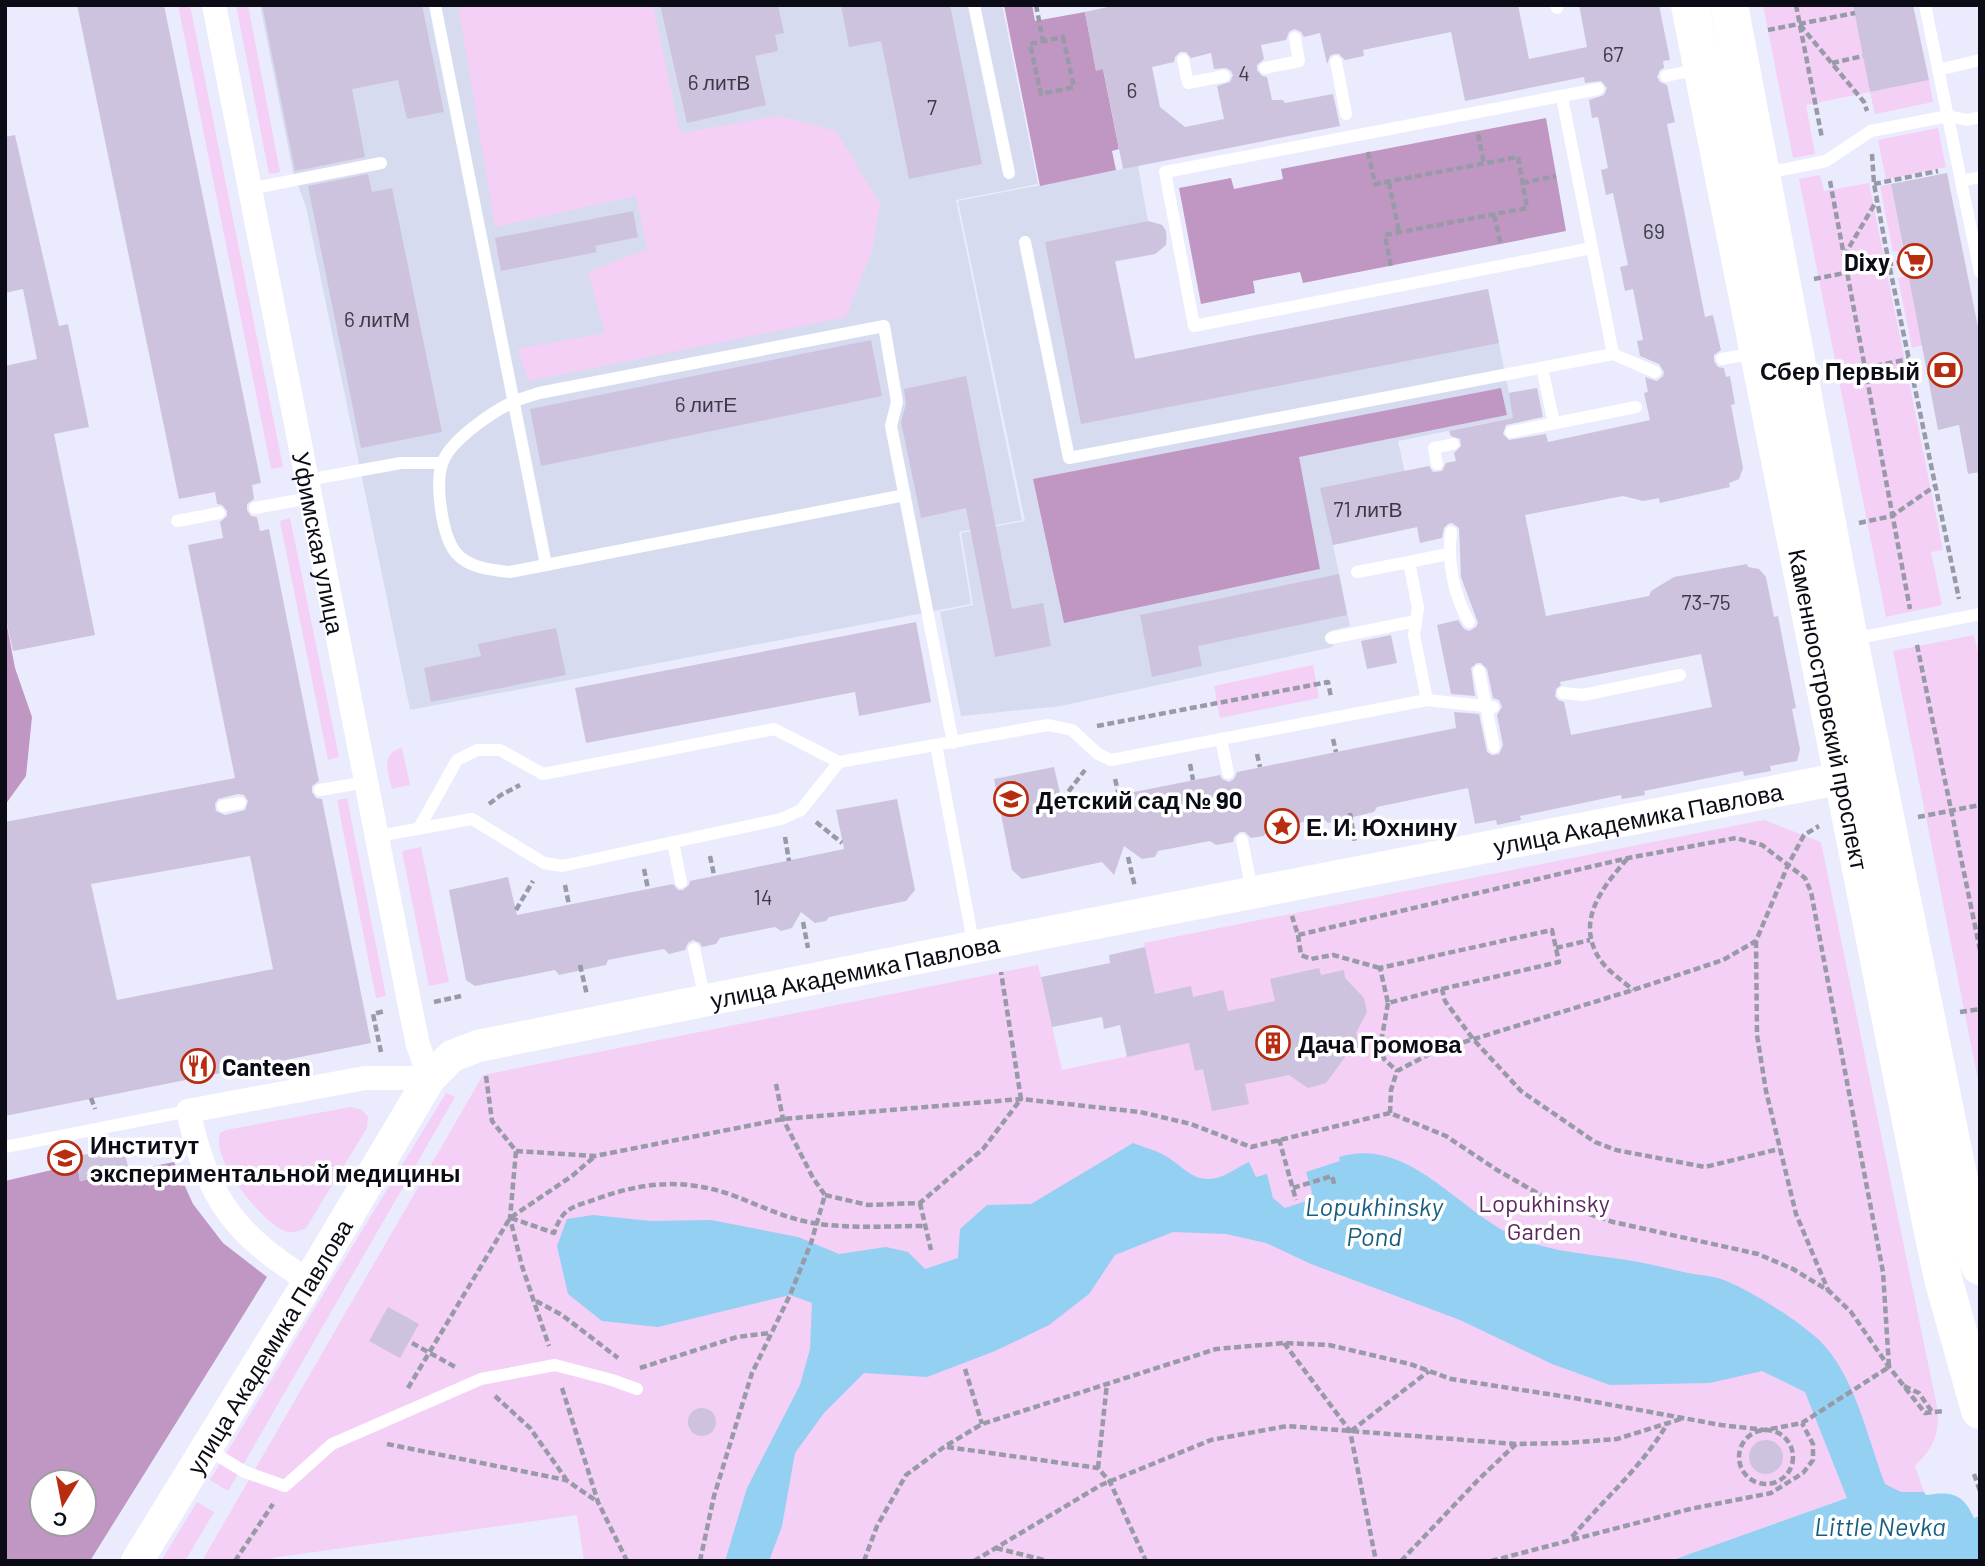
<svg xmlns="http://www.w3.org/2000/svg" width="1985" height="1566" font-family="Barlow,sans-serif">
  <rect width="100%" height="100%" fill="#eaecfd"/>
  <g fill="#d7dbf0">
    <path d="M260 5H1002L1038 184 956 200 1022 520 959 532 971 604 410 710 306 207 293 172Z"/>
    <path d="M1138 166 1148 221 1162 225 1166 231 1167 238 1166 245 1155 254 1115 262 1135 359 1488 289 1509 393 1537 388 1542 412 1398 441 1417 527 1333 545 1350 626 1330 631 1333 647 1061 706 961 716 940 612 973 605 961 533 1025 521 958 201Z"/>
  </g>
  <g fill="#f4cff6">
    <path d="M178 5H190L283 467 271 469Z"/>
    <path d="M236 5H248L280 172 269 174Z"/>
    <path d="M458 5H653L680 133 779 116 836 131 880 203 873 248 846 317 529 381 517 349 605 333 588 272 647 249 636 196 495 227Z"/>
    <path d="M1763 5H1853L1870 92 1929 80 1933 102 1875 114 1870 92 1806 105 1815 154 1793 158Z"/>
    <path d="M1938 128 1946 167 1886 179 1878 140Z"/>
    <path d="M1820 175 1824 191 1869 183 1943 550 1931 552 1942 605 1886 617 1799 179Z"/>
    <path d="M1891 184 1903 250 1893 252 1880 186Z"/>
    <path d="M1909 276 1923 345 1912 348 1898 278Z"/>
    <path d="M290 518 339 757 328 760 280 521Z"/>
    <path d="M1974 635 1980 662V1090L1893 651Z"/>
    <path d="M1313 665 1319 698 1220 718 1214 686Z"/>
    <path d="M402 748 410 785 392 789C388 772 380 753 402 748Z"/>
    <path d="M347 798 386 996 376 998 337 800Z"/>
    <path d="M1764 820 1821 842 1938 1412C1939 1436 1932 1450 1915 1466L1924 1492 1847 1498 1670 1561H584L577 1515 272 1558 269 1561H202L483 1075 1038 965 1062 1070 1166 1048 1144 943Z"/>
    <path d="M421 847 449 982 429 986 402 851Z"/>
    <path d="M446 1093 455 1097 228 1491 210 1480Z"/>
    <path d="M351 1107 362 1110 368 1117 367 1128 306 1228C298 1232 289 1234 280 1229 258 1216 211 1159 220 1133L226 1130Z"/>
    <path d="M197 1502 214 1512 185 1561H161Z"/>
  </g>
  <g fill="#c097c2" fill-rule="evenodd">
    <path d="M1004 5H1032L1035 21 1085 12 1096 70 1103 69 1119 149 1112 151 1116 170 1040 186Z"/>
    <path d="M1546 118 1566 231 1303 283 1300 272 1253 281 1255 293 1201 304 1179 188 1231 178 1234 189 1283 179 1281 169Z"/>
    <path d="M1501 388 1507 415 1299 457 1320 569 1064 623 1033 479Z"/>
    <path d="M5 615 15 668 32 717 26 776 5 805Z"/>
    <path d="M174 1162 193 1204 223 1243 267 1277 90 1561H5V1181L77 1164 80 1181ZM42 1482H84V1524H42Z"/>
  </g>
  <path fill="#94d0f2" d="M1133 1143C1143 1147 1155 1150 1164 1155 1179 1163 1190 1179 1208 1179 1224 1179 1235 1168 1249 1162L1256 1177 1267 1174 1273 1198 1285 1208 1309 1200 1312 1192 1306 1172 1340 1161 1339 1157C1413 1135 1462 1219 1526 1241 1556 1252 1588 1254 1620 1259 1643 1262 1665 1268 1688 1273 1700 1275 1713 1276 1724 1280 1753 1292 1796 1319 1819 1340 1855 1375 1867 1437 1885 1484L1901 1492H1924L1926 1495C1951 1491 1963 1493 1974 1518L1980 1516V1561H1670L1847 1498 1805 1392 1762 1371 1710 1383 1610 1385 1552 1364 1460 1320 1311 1264 1266 1243 1226 1234 1173 1232 1115 1255 1089 1294 1049 1325 995 1351 927 1377 864 1373 824 1413 795 1453 782 1526 769 1561H725L747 1488 800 1385 810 1349 812 1303 790 1295 658 1327 602 1321 568 1294 557 1246 567 1219 593 1215 651 1221 711 1220 798 1237 839 1254 886 1247 908 1252 925 1269 958 1258 960 1229 987 1205 1031 1204Z"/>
  <g fill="#cdc3de" fill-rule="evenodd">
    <path d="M77 5H164L261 483 252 485 254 499 247 504V510L251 516 257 517 260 531 269 529 319 781 312 786V792L316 798 322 799 371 1043 5 1116V822L235 778 188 545 223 538 220 522 227 516V511L222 505 217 504 215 492 179 499ZM238 794 244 795 248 801 245 810 225 815 216 811 215 804 218 799ZM250 856 273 969 117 1000 91 884Z"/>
    <path d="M262 5H422L444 112 407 119 398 80 352 89 365 157 295 171Z"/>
    <path d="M660 5H778L784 33 775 35 778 51 755 56 766 105 687 123Z"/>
    <path d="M841 5H950L982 164 909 179 881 41 849 47Z"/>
    <path d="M1117 5H1518L1529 59 1587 47 1579 5H1659L1670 60 1663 61 1664 68 1660 70 1657 77 1660 82 1667 85 1675 122 1667 124 1705 317 1713 315 1721 350 1714 355V361L1718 367 1724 368 1726 377 1730 376 1735 404 1731 405 1743 468 1739 479 1729 483 1730 487 1660 503 1659 498 1643 501 1623 496 1525 515 1546 616 1649 596 1651 591 1674 577 1747 564 1748 567 1759 569 1766 577 1774 617 1778 616 1796 708 1792 709 1800 749 1797 761 1770 766 1771 771 1744 776 1743 771 1644 791 1645 795 1622 799 1621 795 1520 816 1521 820 1497 825 1496 820 1475 824 1468 788 1377 807 1374 812 1328 823 1323 818 1268 829 1264 836 1251 838 1245 832H1240L1234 837 1233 842 1216 845 1210 841 1158 851 1155 857 1142 859 1124 846 1114 875 1102 862 1022 879 1012 870 994 779 1054 767 1063 806 1220 775 1222 779 1229 782 1234 779 1237 772 1456 728 1454 712 1479 714 1487 752 1492 755 1499 754 1503 745 1497 715 1502 707 1499 700 1493 698 1487 669 1481 663H1477L1471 668 1475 696 1451 694 1437 625 1458 620 1464 629 1469 631 1476 627 1478 623 1461 577 1459 528 1452 523 1448 524 1444 528 1442 538 1420 543 1417 527 1333 545 1320 488 1429 466 1433 472 1442 471 1446 463 1456 461 1454 453 1461 446 1460 439 1451 436 1449 431 1513 418 1509 393 1537 388 1543 417 1506 425 1503 434 1509 440 1546 434 1548 442 1650 420 1644 393 1648 392 1645 377 1657 381 1663 376 1664 372 1659 364 1640 356 1637 341 1643 340 1633 289 1625 291 1620 267 1628 265 1613 193 1606 195 1601 170 1608 168 1598 117 1592 118 1589 100 1604 95 1607 88 1601 81 1585 83 1584 77 1465 101 1451 32 1363 50 1364 56 1345 60 1339 54H1334L1330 56 1327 64 1320 33 1304 37 1301 32 1294 29 1289 32 1286 40 1261 45 1264 59 1257 65V70L1262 76 1267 77 1272 100H1283L1285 103 1333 94 1340 126 1123 169 1103 69 1096 71 1085 12ZM1180 52H1186L1191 58 1211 53 1214 69 1226 68 1231 71 1233 75 1230 82 1217 86 1224 119 1185 127 1160 107 1152 67 1174 62 1175 57ZM1701 654 1712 707 1571 735 1564 702 1558 700 1555 696 1556 689 1561 685 1560 682Z"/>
    <path d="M1853 5H1913L1929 80 1870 92Z"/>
    <path d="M15 135 59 326 68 324 89 427 54 434 95 635 13 651 5 615V366L37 359 23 289 5 293V137Z"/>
    <path d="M1947 173 1980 337V472L1968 474 1959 425 1938 430 1891 184Z"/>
    <path d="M368 174 372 192 392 188 442 432 361 448 308 186Z"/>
    <path d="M633 211 638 237 595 246 597 252 501 271 495 238Z"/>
    <path d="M1148 221 1162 225 1166 231V245L1155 254 1115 261 1135 359 1488 289 1499 343 1081 424 1045 242Z"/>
    <path d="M871 340 882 396 541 466 530 409Z"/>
    <path d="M966 376 1012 609 1043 603 1051 646 995 657 966 508 921 518 901 422 906 404 904 389Z"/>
    <path d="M1339 574 1347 615 1198 646 1202 666 1152 677 1140 615Z"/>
    <path d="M916 622 931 702 859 716 855 692 586 743 575 688Z"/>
    <path d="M556 628 566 675 431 702 424 668 481 656 478 644Z"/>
    <path d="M1391 635 1397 663 1367 669 1361 641Z"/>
    <path d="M897 799 915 890 906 901 829 917 826 921 815 923 801 912 792 928 781 931 775 927 720 938 716 944 702 947 700 943 693 940 688 943 685 950 669 954 664 949 608 960 606 965 559 975 555 970 475 986 466 980 449 890 508 877 517 915 673 884 678 890H683L689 885 690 881 844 849 836 810Z"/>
    <path d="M1145 947 1155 994 1191 986 1193 997 1223 990 1228 1011 1275 1001 1270 979 1319 968 1321 975 1344 970 1345 978 1364 998 1367 1012 1356 1033 1360 1054 1345 1057 1326 1083 1308 1088 1289 1075 1245 1084 1249 1104 1212 1111 1203 1069 1195 1071 1189 1043 1127 1057 1120 1025 1104 1029 1102 1017 1052 1027 1041 977 1110 963 1109 955Z"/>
    <path d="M124 1148 129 1172 80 1181 76 1156Z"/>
    <path d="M388 1307 419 1324 400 1358 369 1341Z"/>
    <circle cx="702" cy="1422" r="14"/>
    <circle cx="1766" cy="1457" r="17"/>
  </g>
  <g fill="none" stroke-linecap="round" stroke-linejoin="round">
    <g stroke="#989aa8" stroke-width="4.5" stroke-dasharray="7 3.5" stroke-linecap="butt">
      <path d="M1036 5 1043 41"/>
      <path d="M1796 5 1822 138"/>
      <path d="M1800 25 1864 102 1867 111"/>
      <path d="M1768 30 1855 13"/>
      <path d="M1063 37 1074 87 1041 94 1030 44Z"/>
      <path d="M1832 63 1863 56"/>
      <path d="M1478 134 1484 164"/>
      <path d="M1368 152 1375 184 1518 157 1527 208 1385 235 1391 267"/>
      <path d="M1872 154 1874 184 1889 264 1959 599"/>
      <path d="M1830 181 1910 609"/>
      <path d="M1389 182 1399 232"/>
      <path d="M1522 183 1556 176"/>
      <path d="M1874 184 1938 171"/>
      <path d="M1494 215 1501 245"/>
      <path d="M1844 256 1877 200"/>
      <path d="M1814 279 1906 261"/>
      <path d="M1865 368 1909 359"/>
      <path d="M1859 523 1892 516 1935 486"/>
      <path d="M1917 645 1980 950"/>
      <path d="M1097 726 1328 682 1331 697"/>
      <path d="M1333 739 1336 752"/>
      <path d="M1257 754 1260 767"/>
      <path d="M1190 764 1193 780"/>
      <path d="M1115 779 1119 795"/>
      <path d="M1062 800 1085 770"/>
      <path d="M489 804 501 795 520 785"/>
      <path d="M1350 813 1355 843"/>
      <path d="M1918 817 1980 805"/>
      <path d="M816 822 842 843"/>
      <path d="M785 837 789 861"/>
      <path d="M710 856 714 875"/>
      <path d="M1128 857 1135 887"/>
      <path d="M1627 859C1602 888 1574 922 1601 961 1609 972 1623 981 1633 990"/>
      <path d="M644 869 648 889"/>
      <path d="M565 885 569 905"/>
      <path d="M516 910 533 881"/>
      <path d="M803 922 808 948"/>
      <path d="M1298 935 1301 955 1311 959 1333 955 1380 968"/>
      <path d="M1756 941 1757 1035 1766 1091 1796 1214 1828 1290"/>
      <path d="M1556 948 1590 940"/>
      <path d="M580 965 587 995"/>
      <path d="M1442 989 1559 962 1552 930 1380 968 1388 1003 1442 989 1445 1001 1473 1039 1521 1091 1595 1142 1616 1150 1705 1167 1779 1149"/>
      <path d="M434 1002 461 996"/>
      <path d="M1388 1003 1380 1048 1384 1059 1397 1071"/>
      <path d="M1960 1012 1980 1009"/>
      <path d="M381 1052 373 1014 385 1011"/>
      <path d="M486 1076 492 1121 516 1151 510 1218 522 1266 549 1346"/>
      <path d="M91 1098 95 1109"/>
      <path d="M1390 1113 1391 1090 1397 1071 1435 1051 1633 990 1723 960 1756 941 1788 865 1804 835 1819 826"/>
      <path d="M1279 1139 1296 1200"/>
      <path d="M516 1151 595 1156 783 1119 1021 1099 1140 1112 1191 1124 1251 1147 1390 1113 1446 1136 1497 1170 1551 1201 1613 1222 1758 1254 1793 1269 1829 1291 1851 1312 1889 1367 1925 1413 1945 1411"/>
      <path d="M1293 1188 1332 1176 1335 1187"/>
      <path d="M825 1195 868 1205 920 1203 983 1149 1021 1099 1001 972"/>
      <path d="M920 1203 931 1250"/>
      <path d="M511 1218 554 1233C563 1207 571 1208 596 1199 644 1182 683 1178 732 1195 759 1205 784 1218 813 1223 850 1229 888 1226 925 1226"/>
      <path d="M536 1301 562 1315 618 1358"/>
      <path d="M412 1343 457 1368"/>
      <path d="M1284 1343 1350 1431 1376 1561"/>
      <path d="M640 1368 737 1337 770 1333"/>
      <path d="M965 1369 982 1424"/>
      <path d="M1904 1386 1919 1393 1932 1412"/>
      <path d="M408 1388 510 1218 572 1176 594 1157"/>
      <path d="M562 1388 598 1502 627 1561"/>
      <path d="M495 1396 530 1428 566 1479"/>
      <circle cx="1766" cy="1457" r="27"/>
      <path d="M1351 1431 1429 1371"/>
      <path d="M387 1444 566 1480 598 1502"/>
      <path d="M947 1447 1098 1468 1110 1482 1146 1561"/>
      <path d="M1098 1468 1107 1383"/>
      <path d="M1974 1474 1980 1491"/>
      <path d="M1572 1537C1604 1499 1642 1467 1667 1424"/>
      <path d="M996 1548 1048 1561"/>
      <path d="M235 1561 273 1504"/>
      <path d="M700 1561 714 1496 752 1373 790 1295 811 1243 825 1195 813 1178 783 1119 776 1084"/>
      <path d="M864 1561 877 1526 906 1475 944 1447 982 1424 1216 1349 1284 1343 1329 1345 1410 1364 1451 1379 1574 1398 1721 1425 1765 1430 1802 1423 1889 1367 1883 1272 1811 892 1805 878 1762 845 1736 838 1628 858 1298 935 1292 916"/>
      <path d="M974 1561 1101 1485 1211 1440 1287 1426 1516 1444 1567 1443 1617 1439 1684 1418"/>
      <path d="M1401 1561 1479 1479 1516 1444"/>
      <path d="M1491 1561 1690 1509 1771 1493 1803 1473 1813 1460V1444L1802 1423"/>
    </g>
    <g stroke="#fff" stroke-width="12">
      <path d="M435 5 546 565"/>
      <path d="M974 5 1009 173"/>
      <path d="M1556 5 1557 8"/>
      <path d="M1925 5 1961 181 1980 177"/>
      <path d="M1183 60 1188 83 1224 76"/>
      <path d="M1336 62 1346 114"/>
      <path d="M1265 68 1299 61 1295 38"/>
      <path d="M1938 70 1980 60"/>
      <path d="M1666 76 1699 69"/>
      <path d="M1562 97 1613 354"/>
      <path d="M1766 173 1826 161 1871 131 1948 116 1967 120 1980 117"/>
      <path d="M1961 181 1980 272"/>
      <path d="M250 189 381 163"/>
      <path d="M1025 242 1069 458 1613 354 1655 372"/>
      <path d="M1592 248 1194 326 1165 172 1598 89"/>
      <path d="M1722 359 1755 353"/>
      <path d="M1542 368 1554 423"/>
      <path d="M1511 432 1636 407"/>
      <path d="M1437 464 1434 448 1453 444"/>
      <path d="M307 480 401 463H442"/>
      <path d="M905 495 510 572C491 570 469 568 456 553 442 536 435 485 442 464 449 441 492 412 513 402 521 398 531 396 539 393L884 326 897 402 891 426 953 743"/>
      <path d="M255 508 310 498"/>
      <path d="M177 521 219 513"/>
      <path d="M1451 532C1447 562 1454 596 1469 622"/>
      <path d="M1409 562 1448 554"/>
      <path d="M1331 638 1416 621"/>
      <path d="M1853 639 1980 614"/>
      <path d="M1479 671 1494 747"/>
      <path d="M1563 693 1583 695 1680 675"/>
      <path d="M1427 700 1493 707"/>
      <path d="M1221 739 1228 773"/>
      <path d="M936 745 974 947"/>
      <path d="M320 790 366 782"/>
      <path d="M223 806 240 803"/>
      <path d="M419 828 457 760 477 750H500L543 774 774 729 839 762"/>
      <path d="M378 836 472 819 544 863 562 866 781 819 801 810 839 762 1048 725 1072 730 1098 754 1111 760 1427 700 1414 635 1418 608 1409 562 1357 572"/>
      <path d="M1242 840 1252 891"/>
      <path d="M673 842 681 882"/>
      <path d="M694 949 705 1000"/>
      <path d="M5 1147 188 1111"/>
      <path d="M207 1449 245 1472 285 1486 332 1444 481 1379 555 1365 612 1380 637 1389"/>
    </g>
    <path stroke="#fff" stroke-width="24" id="s1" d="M214 5 410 1006 418 1045 430 1078H365L188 1111C208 1199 233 1233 309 1281"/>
    <path stroke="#fff" stroke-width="32" id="s2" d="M137 1561 309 1281 430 1078 452 1056 478 1046 993 943 1843 778"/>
    <g stroke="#fff" stroke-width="38">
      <path id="s3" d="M1690 5 1933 1232 1944 1282 1980 1410"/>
      <path d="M1729 5 1849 640 1968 1224 1980 1266"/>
    </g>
  </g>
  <defs>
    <g id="supermarket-ring" transform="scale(1.75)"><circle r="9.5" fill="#fff" stroke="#b82d10" stroke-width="1.5"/><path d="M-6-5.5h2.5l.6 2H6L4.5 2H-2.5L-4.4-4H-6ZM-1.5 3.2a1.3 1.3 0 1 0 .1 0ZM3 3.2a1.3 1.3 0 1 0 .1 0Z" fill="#b82d10"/></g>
    <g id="bank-ring" transform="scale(1.75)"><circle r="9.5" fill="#fff" stroke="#b82d10" stroke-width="1.5"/><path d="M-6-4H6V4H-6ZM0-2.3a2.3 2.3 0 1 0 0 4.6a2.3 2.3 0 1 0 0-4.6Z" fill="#b82d10"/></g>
    <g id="school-ring" transform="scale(1.75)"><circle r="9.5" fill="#fff" stroke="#b82d10" stroke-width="1.5"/><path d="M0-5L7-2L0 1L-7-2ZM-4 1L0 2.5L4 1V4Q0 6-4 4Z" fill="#b82d10"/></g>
    <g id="sight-ring" transform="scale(1.75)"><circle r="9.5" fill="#fff" stroke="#b82d10" stroke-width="1.5"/><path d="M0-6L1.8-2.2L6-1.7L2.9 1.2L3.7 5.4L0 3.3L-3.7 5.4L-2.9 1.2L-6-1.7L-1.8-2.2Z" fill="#b82d10"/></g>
    <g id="building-ring" transform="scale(1.75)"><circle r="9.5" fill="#fff" stroke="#b82d10" stroke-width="1.5"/><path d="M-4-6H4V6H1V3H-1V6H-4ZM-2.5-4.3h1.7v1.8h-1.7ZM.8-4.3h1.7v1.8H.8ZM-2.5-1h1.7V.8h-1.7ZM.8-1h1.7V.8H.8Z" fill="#b82d10"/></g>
    <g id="restaurant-ring" transform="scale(1.75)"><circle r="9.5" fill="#fff" stroke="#b82d10" stroke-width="1.5"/><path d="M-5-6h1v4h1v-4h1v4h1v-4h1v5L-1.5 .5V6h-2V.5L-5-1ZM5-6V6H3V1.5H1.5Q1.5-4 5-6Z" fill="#b82d10"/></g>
    <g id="university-ring" transform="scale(1.75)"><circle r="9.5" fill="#fff" stroke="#b82d10" stroke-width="1.5"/><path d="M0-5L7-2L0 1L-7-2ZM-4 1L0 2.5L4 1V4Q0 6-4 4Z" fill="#b82d10"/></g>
  </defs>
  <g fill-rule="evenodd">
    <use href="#supermarket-ring" x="1915" y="261"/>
    <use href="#bank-ring" x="1945" y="370"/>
    <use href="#school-ring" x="1011" y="799"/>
    <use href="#sight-ring" x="1282" y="826"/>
    <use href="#building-ring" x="1273" y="1043"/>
    <use href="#restaurant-ring" x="198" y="1066"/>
    <use href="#university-ring" x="65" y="1158"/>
  </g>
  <g text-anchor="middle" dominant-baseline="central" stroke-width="7" stroke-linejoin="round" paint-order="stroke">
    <g font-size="21" fill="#3c3a47">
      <text x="1613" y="53">67</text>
      <text x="1244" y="72">4</text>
      <text x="719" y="81">6 литВ</text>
      <text x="1132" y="89">6</text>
      <text x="932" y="106">7</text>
      <text x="1654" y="230">69</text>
      <text x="377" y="318">6 литМ</text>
      <text x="706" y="403">6 литЕ</text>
      <text x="1368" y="508">71 литВ</text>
      <text x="1706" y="601">73-75</text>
      <text x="763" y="896">14</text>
    </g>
    <g font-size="24" font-weight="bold" fill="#0b0c15" stroke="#fff" text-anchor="start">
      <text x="1890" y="261" text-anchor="end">Dixy</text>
      <text x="1920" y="370" text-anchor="end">Сбер Первый</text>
      <text x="1036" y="799">Детский сад № 90</text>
      <text x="1306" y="826">Е. И. Юхнину</text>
      <text x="1298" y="1043">Дача Громова</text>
      <text x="222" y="1066">Canteen</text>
      <text x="90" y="1144">Институт<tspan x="90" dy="28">экспериментальной медицины</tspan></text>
    </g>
    <g font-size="24" fill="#0b0c15" stroke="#fff">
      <text stroke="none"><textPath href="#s1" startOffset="548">Уфимская улица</textPath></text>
      <text stroke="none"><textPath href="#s3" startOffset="718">Каменноостровский проспект</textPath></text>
      <text stroke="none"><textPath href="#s2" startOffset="1806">улица Академика Павлова</textPath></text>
      <text stroke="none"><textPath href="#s2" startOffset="1008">улица Академика Павлова</textPath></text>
      <text stroke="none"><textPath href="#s2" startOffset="252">улица Академика Павлова</textPath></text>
    </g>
    <g font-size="24" fill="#5a275d" stroke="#fff">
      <text x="1544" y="1202">Lopukhinsky<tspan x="1544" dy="28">Garden</tspan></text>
    </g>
    <g font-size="26" font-style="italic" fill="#185f80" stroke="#fff">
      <text x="1374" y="1205">Lopukhinsky<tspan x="1374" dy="30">Pond</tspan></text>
      <text x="1880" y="1525">Little Nevka</text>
    </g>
  </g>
  <rect width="1985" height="1566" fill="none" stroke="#0b0c15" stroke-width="14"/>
  <g transform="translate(63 1503) rotate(190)"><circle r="33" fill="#ffffff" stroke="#9d9ea1" stroke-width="2"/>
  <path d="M0-5L12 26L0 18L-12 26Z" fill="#b82d10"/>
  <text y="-10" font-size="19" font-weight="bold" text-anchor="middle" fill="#0b0c15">С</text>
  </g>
</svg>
